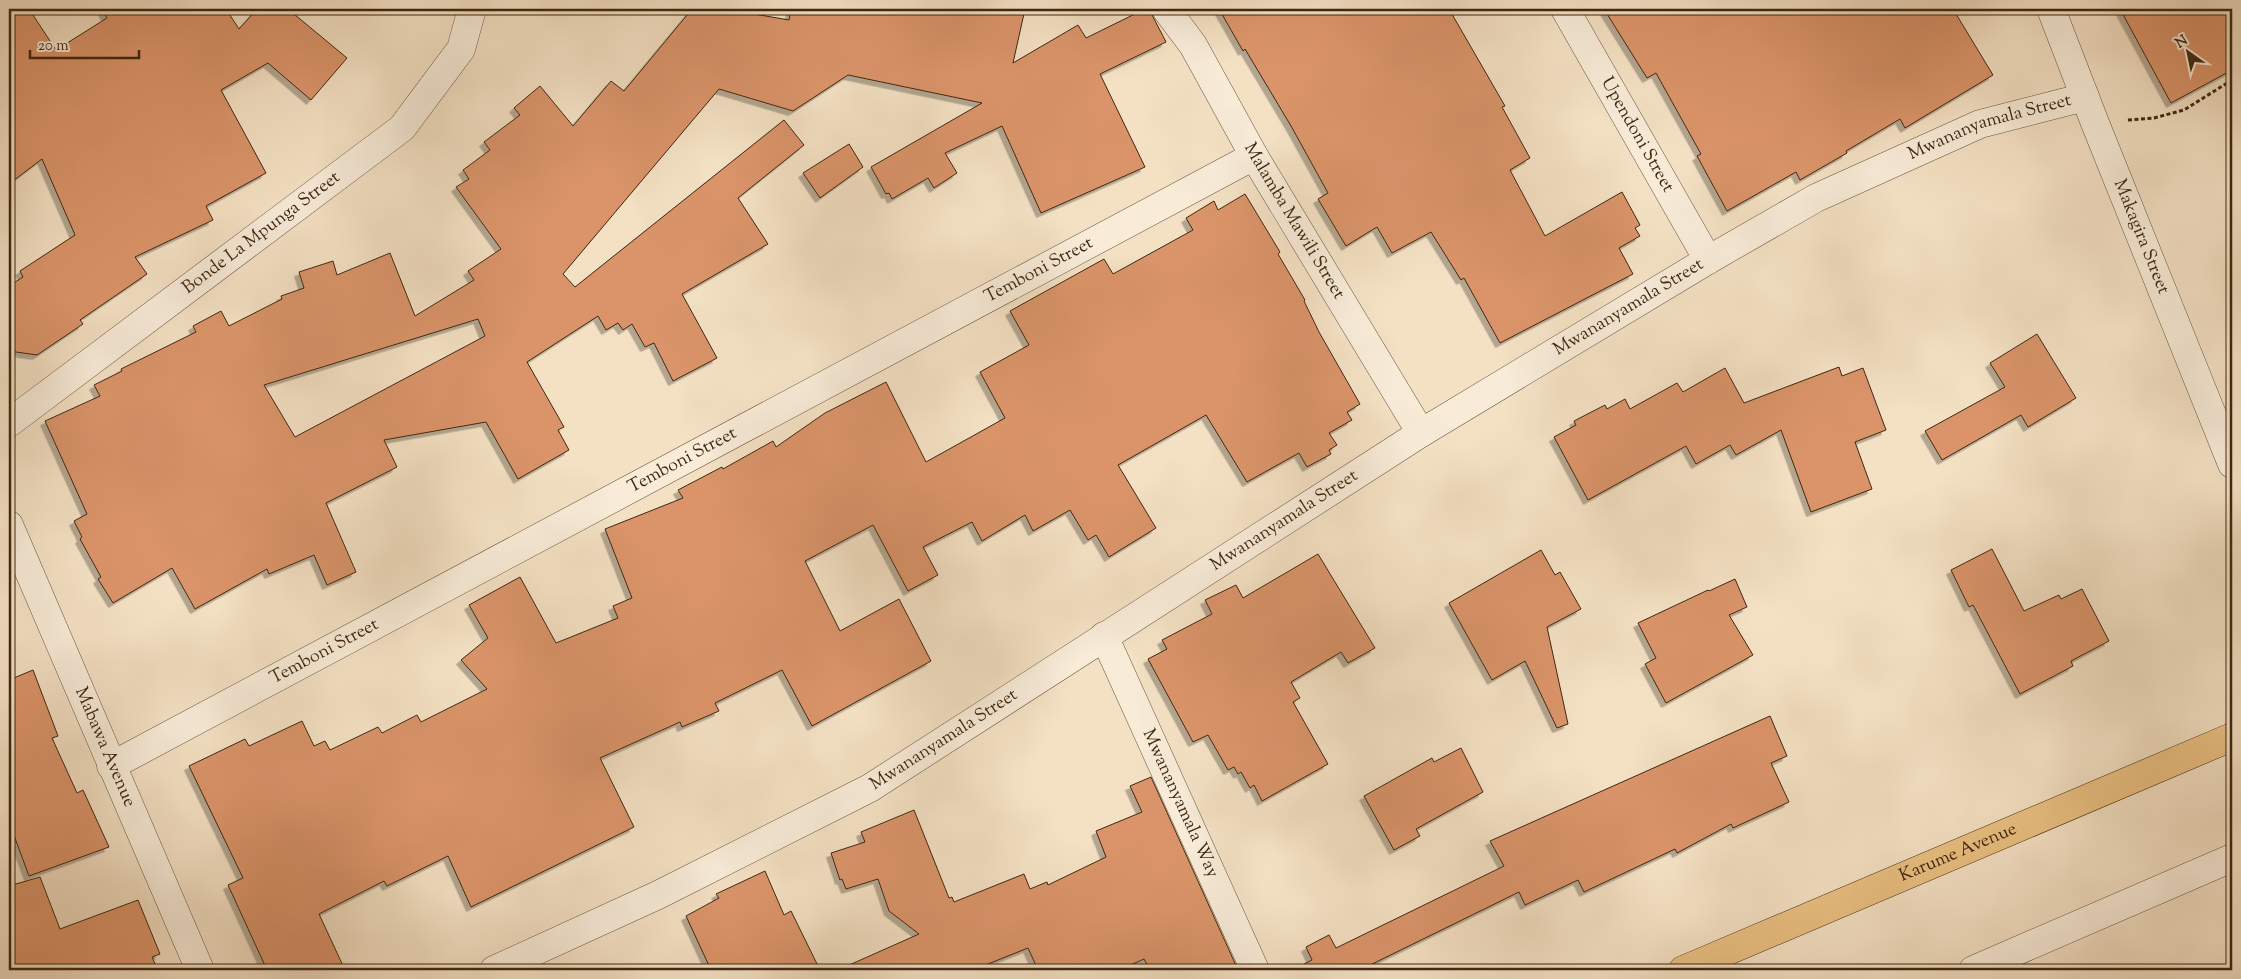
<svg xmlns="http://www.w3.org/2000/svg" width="2241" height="979" font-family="'Sorts Mill Goudy',serif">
  <defs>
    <filter id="shadow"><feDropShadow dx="-4.5" dy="4.5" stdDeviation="0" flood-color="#0004"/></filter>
  </defs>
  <rect width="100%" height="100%" fill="#f4e1c4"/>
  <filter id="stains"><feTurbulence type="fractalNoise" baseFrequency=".004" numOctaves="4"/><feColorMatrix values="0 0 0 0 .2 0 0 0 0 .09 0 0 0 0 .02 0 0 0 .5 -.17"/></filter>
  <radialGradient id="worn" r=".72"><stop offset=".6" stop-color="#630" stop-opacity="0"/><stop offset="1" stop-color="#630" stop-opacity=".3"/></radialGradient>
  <g fill="#db946b" stroke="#3e2710" fill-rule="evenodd" filter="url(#shadow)">
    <path d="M9 9H29L56 50 107 18 102 9H226L239 29 257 9H288L347 58 311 100 268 63 221 90 266 173 206 206 213 220 135 257 147 274 80 320 83 324 37 355 9 351V286L23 277 20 271 75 235 42 159 9 184Z"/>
    <path d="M692 9H725L789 20 791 9H1025L1013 63 1078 25 1086 38 1145 9H1149L1166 42 1100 74 1145 167 1041 213 1002 126 945 153 957 173 934 188 928 178 892 199 889 193 886 194 871 167 982 103 848 75 793 111 719 89 563 274 575 287 784 120 804 145 738 198 768 244 682 294 717 358 673 381 654 343 645 347 632 324 623 330 618 323 606 330 598 316 527 362 564 427 558 430 569 450 518 479 486 422 384 440 397 467 326 503 356 572 327 585 314 555 269 574 267 569 195 609 172 568 113 603 98 579 101 577 80 539 82 537 74 521 87 514 45 421 100 396 94 385 122 371 121 369 196 332 193 326 221 311 229 326 282 299 281 296 304 288 299 272 333 261 337 275 390 253 415 316 474 280 468 271 501 249 456 187 469 179 463 170 490 150 484 142 520 115 514 108 540 86 573 126 611 81 624 91ZM478 319 485 336 295 437 264 385Z"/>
    <path d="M1219 9H1449L1505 106 1502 107 1530 158 1510 170 1545 236 1622 192 1640 225 1635 228 1640 236 1619 248 1633 274 1500 343 1464 278 1461 280 1431 232 1392 253 1377 227 1346 246 1318 199 1328 193 1291 126 1245 49 1243 51Z"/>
    <path d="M1604 9H1953L1993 75 1905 128 1900 119 1846 151 1847 153 1800 180 1796 172 1727 211 1697 156 1701 154 1656 73 1647 78Z"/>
    <path d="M2120 9H2232V70L2171 103Z"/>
    <path d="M849 144 863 167 820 198 803 173Z"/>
    <path d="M1245 194 1280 252 1278 254 1305 300 1304 301 1319 332 1360 404 1347 412 1352 420 1329 433 1337 445 1329 450 1331 454 1307 467 1299 453 1247 482 1206 415 1118 465 1156 528 1109 557 1096 535 1088 540 1070 510 1033 531 1025 515 982 541 972 522 923 547 938 575 908 591 873 525 805 561 840 631 899 599 931 661 812 726 782 670 715 703 719 711 682 727 680 722 600 758 634 827 471 907 448 856 387 886 384 881 319 914 345 970H267L228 885 243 878 189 766 245 739 249 746 302 721 314 746 325 741 330 750 378 727 382 733 417 715 421 722 487 689 461 660 488 638 469 605 520 577 556 643 618 618 613 606 632 598 605 529 683 498 678 490 722 467 723 469 773 441 776 447 825 413 886 382 926 462 1005 418 980 372 1029 345 1010 311 1104 259 1113 274 1193 230 1186 218 1214 201 1218 210Z"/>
    <path d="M2037 334 2076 398 2028 427 2021 415 1942 460 1925 431 2005 387 1990 363Z"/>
    <path d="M1839 367 1842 376 1863 368 1886 430 1855 442 1872 489 1811 512 1781 430 1736 455 1730 445 1696 464 1686 446 1588 500 1554 437 1576 425 1574 421 1605 405 1607 409 1625 399 1630 409 1677 383 1683 392 1725 368 1744 403Z"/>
    <path d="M1992 549 2024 611 2059 595 2061 599 2082 589 2109 641 2071 661 2073 666 2020 694 1973 605 1969 607 1951 570Z"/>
    <path d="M1541 550 1555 575 1560 572 1581 609 1547 627 1568 724 1557 728 1525 661 1492 680 1449 603Z"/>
    <path d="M1318 554 1375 648 1348 663 1341 652 1291 682 1300 698 1293 702 1328 764 1262 801 1254 785 1250 788 1241 772 1238 774 1234 767 1228 770 1208 735 1193 742 1148 659 1167 649 1162 640 1212 614 1205 600 1236 585 1243 598Z"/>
    <path d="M1735 579 1747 607 1729 615 1753 655 1666 703 1645 664 1656 658 1638 623 1708 590 1709 591Z"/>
    <path d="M33 670 58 736 52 738 77 793 83 790 109 847 29 876 9 822V680Z"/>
    <path d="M1770 716 1787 756 1771 763 1789 802 1733 828 1731 824 1677 853 1675 849 1584 892 1578 880 1525 905 1519 892 1360 970H1292L1312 960 1306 947 1329 935 1336 948 1504 866 1490 841Z"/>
    <path d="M1461 748 1483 792 1416 829 1420 836 1394 850 1364 796 1432 758 1434 762Z"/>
    <path d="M1151 777 1238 970H1150L1144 959 1119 970H1038L1028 948 973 970H838L919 934 889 911 878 879 846 889 842 879 840 880 831 853 865 842 861 832 914 810 949 898 952 897 954 902 1024 874 1030 889 1047 882 1048 885 1106 857 1096 831 1142 812 1130 786Z"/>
    <path d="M765 871 784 915 791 911 820 970H711L686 916 719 898 716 894Z"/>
    <path d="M40 877 60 929 138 900 160 954 152 957 158 970H9V886Z"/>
  </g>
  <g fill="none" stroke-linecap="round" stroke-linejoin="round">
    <g stroke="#6c563d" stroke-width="29">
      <g id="minor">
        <path id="s1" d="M1166 9 1193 45 1254 156 1421 433"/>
        <path id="s2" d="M1565 9 1708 260"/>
        <path id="s3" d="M2051 9 2095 123 2232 464"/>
        <path id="s4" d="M9 423 402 128 461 49 472 9"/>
        <path id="s5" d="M9 525 200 970"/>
        <path id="s6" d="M1104 636 1255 970"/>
        <path id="s7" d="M111 766 1254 156"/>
        <path id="s8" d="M494 970 658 895 870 788 1421 433 1708 260 1816 198 1980 124 2085 97"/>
        <path d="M1973 970 2232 858"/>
      </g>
    </g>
    <g stroke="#3e2710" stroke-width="29">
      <g id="major">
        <path id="s9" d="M1683 970 2232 737"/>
      </g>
    </g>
    <path stroke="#3e2710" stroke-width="3" stroke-dasharray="4 2.5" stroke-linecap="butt" d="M2128 120 2154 118 2184 110 2232 80"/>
    <use href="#minor" stroke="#f8ecd9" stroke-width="28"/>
    <use href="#major" stroke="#eac082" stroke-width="28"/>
  </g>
  <g text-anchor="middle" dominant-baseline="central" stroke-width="4" stroke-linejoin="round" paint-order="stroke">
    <g font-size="18" fill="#3e2710" stroke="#f8ecd9">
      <text stroke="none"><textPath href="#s8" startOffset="1721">Mwananyamala Street</textPath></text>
      <text stroke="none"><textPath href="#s2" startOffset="145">Upendoni Street</textPath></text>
      <text stroke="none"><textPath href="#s1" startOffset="248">Malamba Mawili Street</textPath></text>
      <text stroke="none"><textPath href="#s4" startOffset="316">Bonde La Mpunga Street</textPath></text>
      <text stroke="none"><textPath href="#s3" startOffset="245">Makagira Street</textPath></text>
      <text stroke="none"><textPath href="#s7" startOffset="1052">Temboni Street</textPath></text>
      <text stroke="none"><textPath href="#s8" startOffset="1316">Mwananyamala Street</textPath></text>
      <text stroke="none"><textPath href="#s7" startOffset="648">Temboni Street</textPath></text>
      <text stroke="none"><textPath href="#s8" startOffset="911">Mwananyamala Street</textPath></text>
      <text stroke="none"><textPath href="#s7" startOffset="242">Temboni Street</textPath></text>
      <text stroke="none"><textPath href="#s8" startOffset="506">Mwananyamala Street</textPath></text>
      <text stroke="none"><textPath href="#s5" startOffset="242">Mabawa Avenue</textPath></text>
      <text stroke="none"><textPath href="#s6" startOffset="184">Mwananyamala Way</textPath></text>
      <text stroke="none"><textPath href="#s9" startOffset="299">Karume Avenue</textPath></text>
    </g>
  </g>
  <rect width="2241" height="979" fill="none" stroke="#f4e1c4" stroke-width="30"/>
  <rect x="10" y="10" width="2221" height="959" fill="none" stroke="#3e2710" stroke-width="2.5"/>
  <rect x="15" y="15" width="2211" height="949" fill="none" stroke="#3e2710"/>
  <g transform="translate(2188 52) rotate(327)" stroke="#f8ecd9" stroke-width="4" paint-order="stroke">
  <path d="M0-4L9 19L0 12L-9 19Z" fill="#3e2710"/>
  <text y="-8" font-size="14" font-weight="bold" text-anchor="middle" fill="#3e2710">N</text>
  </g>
  <path d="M30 50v8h109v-8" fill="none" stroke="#3e2710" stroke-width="2.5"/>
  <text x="38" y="50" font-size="15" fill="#3e2710" stroke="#f8ecd9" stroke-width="4" paint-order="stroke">20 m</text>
  <rect width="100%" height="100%" filter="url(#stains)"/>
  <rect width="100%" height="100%" fill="url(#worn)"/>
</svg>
